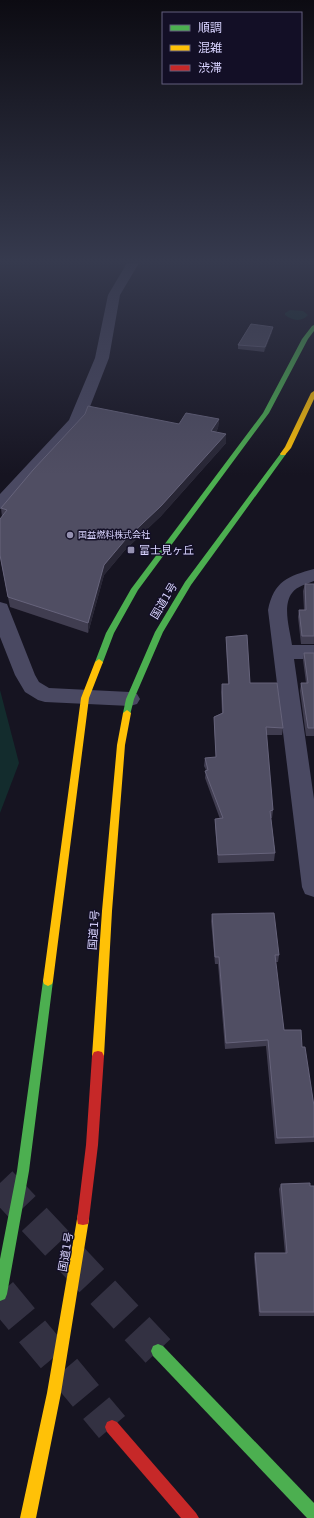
<svg xmlns="http://www.w3.org/2000/svg" width="314" height="1518" font-family="'DejaVu Sans','Noto Sans JP',sans-serif">
  <rect width="100%" height="100%" fill="#161421"/>
  <g fill="#132c2d">
    <path d="M290 310 303 311 308 315C302 322 292 321 285 315V313Z"/>
    <path d="M0 690 19 763 0 813Z"/>
  </g>
  <g fill="none" stroke-linecap="round" stroke-linejoin="round">
    <g stroke="#333142" stroke-width="34" stroke-dasharray="34 16" stroke-linecap="butt">
      <path d="M0 1183 158 1351"/>
      <path d="M0 1293 112 1427"/>
    </g>
    <g fill="#4a4962" fill-rule="evenodd">
      <path d="M127 263H139L120 295 109 358 84 422 6 508 0 509V494L69 420 95 358 108 295Z"/>
      <path d="M314 569V581C307 584 297 586 292 593 282 606 290 630 292 645H314V659H294L314 799V897L305 894 302 887 268 610C274 581 288 576 314 569Z"/>
      <path d="M0 602 7 604 35 675 39 682 49 688 130 692 137 694 140 699 137 704 130 706 45 702 38 700 25 692 15 675 0 637Z"/>
    </g>
    <g fill="#4caf50" fill-rule="evenodd">
      <path d="M314 325V331L308 339 269 413 138 590 114 633 103 662 102 664H96L95 662 106 633 131 589 263 413 302 339 312 326Z"/>
      <path d="M283 452 286 454 191 585 163 632 134 699 130 715H124L123 713 126 699 155 632 185 582 281 453Z"/>
      <path d="M48 976 52 978 53 981 29 1171 7 1294 5 1299 0 1301V1259L17 1171 43 981 44 978Z"/>
      <path d="M158 1344 163 1346 314 1503V1518H307L153 1356 151 1351 153 1346Z"/>
    </g>
    <g fill="#ffc107" fill-rule="evenodd">
      <path d="M314 391V399L291 448 285 455H281L280 454 285 447 311 393Z"/>
      <path d="M99 659 103 662 89 698 53 981 52 984 48 986 44 984 43 981 81 698 95 662Z"/>
      <path d="M127 710 131 713 125 745 112 911 104 1056 102 1060 98 1061 94 1060 92 1056 102 911 117 745 123 713Z"/>
      <path d="M83 1213 88 1214 89 1219 61 1393 36 1518H20L47 1393 77 1219 78 1214Z"/>
    </g>
    <g fill="#c62828" fill-rule="evenodd">
      <path d="M98 1051 102 1052 104 1056 98 1145 89 1219 88 1224 83 1225 78 1224 77 1219 86 1145 92 1056 94 1052Z"/>
      <path d="M112 1420 117 1422 196 1513 199 1518H181L107 1432 105 1427 107 1422Z"/>
    </g>
  </g>
  <g fill="#403d50">
    <path d="M272 332 264 352 238 349V345Z"/>
    <path d="M219 419 218 428 216 432 226 443 161 516 125 550 104 575 88 633 10 607 0 557V519L2 517 1 508Z"/>
    <path d="M305 584H314V644H301L298 617 299 610H304L303 591Z"/>
    <path d="M226 637 250 683 283 728 282 735H266L273 810 272 818H271L275 853 274 861 218 863 215 826V819H220L205 778 206 770 204 766 205 758 216 757 214 724V717L222 713 221 692 222 684H228L226 644Z"/>
    <path d="M304 653H314V736H306L300 691 301 683H306L303 660Z"/>
    <path d="M212 914 279 955 278 962H275L284 1030 302 1047 314 1106V1142L275 1144 266 1046 225 1049 218 964H215L211 921Z"/>
    <path d="M281 1184 314 1186V1316H259L254 1257 255 1253H285L279 1189Z"/>
  </g>
  <g fill="#282635">
    <path d="M273 327 272 332 264 352 265 347Z"/>
    <path d="M219 419 218 428 211 440V431Z"/>
    <path d="M226 434V443L161 516 125 550 104 575 88 633V623L104 565 125 540Z"/>
  </g>
  <g fill="#504e63" stroke="#66637b">
    <path d="M251 324 273 327 265 347 238 345Z"/>
    <path d="M88 406 179 424 186 413 219 419 211 431 226 434 161 506 125 540 104 565 88 623 8 597 0 555V519L7 510 1 508 33 470 85 414Z"/>
    <path d="M305 584H314V636H302L299 610H306Z"/>
    <path d="M247 635 250 683H277L283 728 266 727 273 810 270 811 275 853 218 855 215 819 223 818 205 771 208 770 205 758 216 757 214 717 223 713 222 684H229L226 637Z"/>
    <path d="M304 653H314V728H308L301 683H308Z"/>
    <path d="M274 913 279 955H275L284 1030H301L302 1047H305L314 1106V1137L277 1138 268 1040 226 1043 219 957H215L212 914Z"/>
    <path d="M310 1183V1186H314V1312H260L255 1253H287L281 1184Z"/>
  </g>
  <linearGradient id="sky" x2="0" y2="1"><stop stop-color="#0c0b12"/><stop offset="0.55" stop-color="#363a4e"/><stop offset="1" stop-color="#363a4e" stop-opacity="0"/></linearGradient>
  <rect width="314" height="475" fill="url(#sky)"/>
  <g fill="#9591b1" stroke="#130f26" stroke-width="1.5">
    <circle cx="70" cy="535" r="4"/>
    <rect x="127" y="546" width="8" height="8" rx="2"/>
  </g>
  <g text-anchor="middle" dominant-baseline="central" stroke-width="3" stroke-linejoin="round" paint-order="stroke">
    <g font-size="9" fill="#d9d4ff" stroke="#130f26" text-anchor="start">
      <text x="78" y="535">国益燃料株式会社</text>
    </g>
    <g font-size="11" fill="#d9d4ff" stroke="#130f26" text-anchor="start">
      <text x="139" y="550">富士見ヶ丘</text>
    </g>
    <g font-size="11" fill="#d9d4ff" stroke="#130f26">
      <text transform="translate(164 601) rotate(-59)">国道1号</text>
      <text transform="translate(94 930) rotate(-86)">国道1号</text>
      <text transform="translate(66 1252) rotate(-80)">国道1号</text>
    </g>
  </g>
  <rect x="162" y="12" width="140" height="72" fill="#130f26" stroke="#625e7d"/>
  <rect x="170" y="25" width="20" height="6" fill="#4caf50" stroke="#625e7d"/>
  <text x="198" y="32" font-size="12" fill="#d9d4ff">順調</text>
  <rect x="170" y="45" width="20" height="6" fill="#ffc107" stroke="#625e7d"/>
  <text x="198" y="52" font-size="12" fill="#d9d4ff">混雑</text>
  <rect x="170" y="65" width="20" height="6" fill="#c62828" stroke="#625e7d"/>
  <text x="198" y="72" font-size="12" fill="#d9d4ff">渋滞</text>
</svg>
